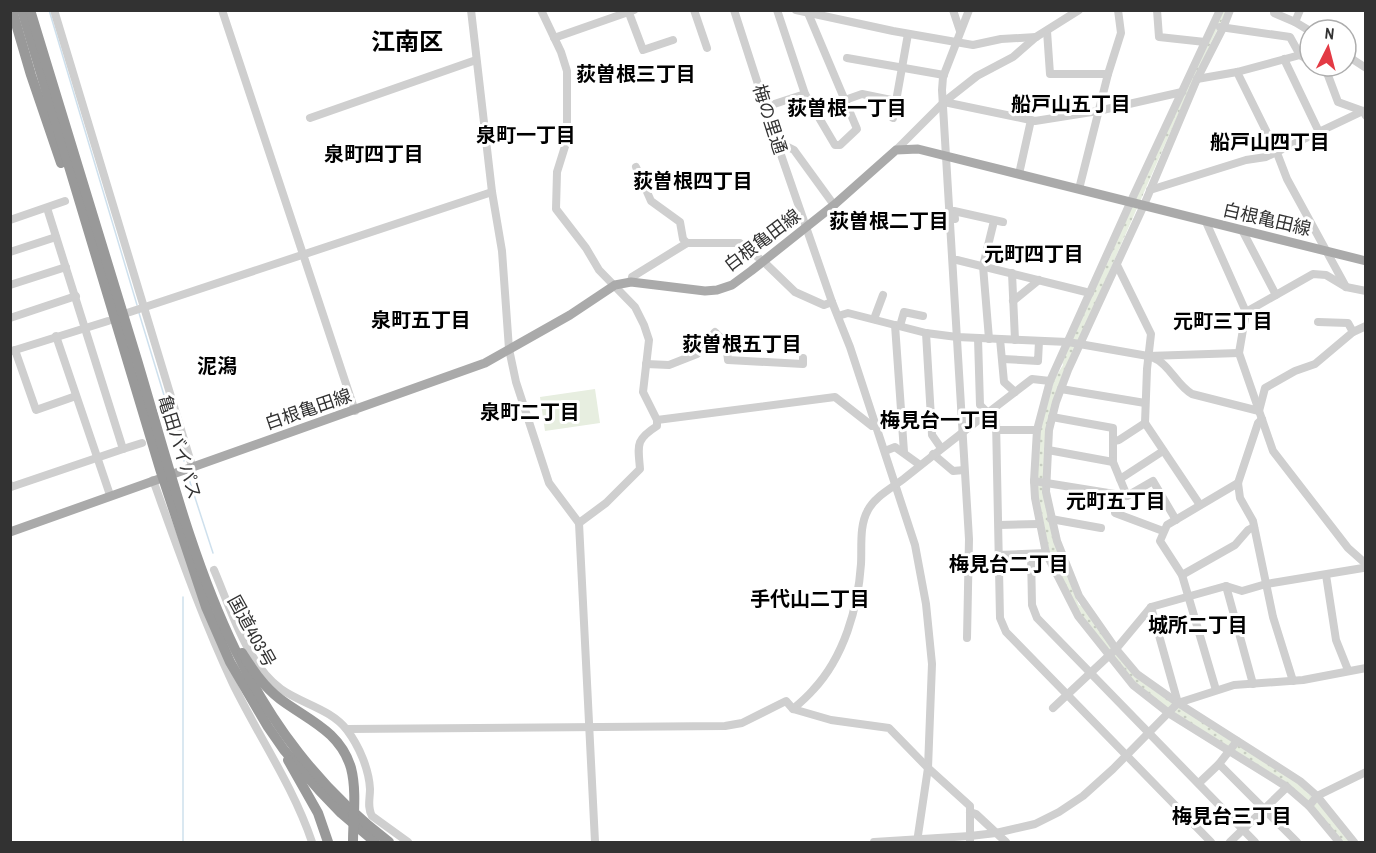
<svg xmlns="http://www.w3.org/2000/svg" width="1376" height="853" font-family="'Archivo Narrow','Noto Sans JP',sans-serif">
  <defs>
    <pattern id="park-dots" width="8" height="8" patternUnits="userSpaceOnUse" patternTransform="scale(1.5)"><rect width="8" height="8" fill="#e7eee0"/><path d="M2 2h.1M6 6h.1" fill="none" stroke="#c7cdc1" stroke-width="1.8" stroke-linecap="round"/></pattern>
  </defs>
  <rect width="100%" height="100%" fill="#fff"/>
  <path fill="url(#park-dots)" d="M1221 11H1227L1226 12 1195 76 1074 352 1046 444 1054 539 1059 558 1079 605 1083 606 1132 672 1150 688 1295 781 1319 804 1351 842H1343L1289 784 1180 717 1141 689 1080 615 1049 550 1036 485 1039 437 1044 413 1055 378 1063 365 1062 362 1104 265 1107 264 1112 253 1111 250Z"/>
  <path fill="#e7eee0" d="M595 389 600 423 545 431 540 397Z"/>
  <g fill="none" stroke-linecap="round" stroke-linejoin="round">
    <g stroke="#cee0ed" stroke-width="1.5">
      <path d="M49 10 137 305"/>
      <path d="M139 313 184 461"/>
      <path d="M188 476 213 553"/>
      <path d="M183 842V597"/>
    </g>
    <g stroke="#cfcfcf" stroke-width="8">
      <path d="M54 10 192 466"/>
      <path d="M222 10 355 411"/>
      <path d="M471 10 492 192 502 251 509 349 516 382 549 483 579 523 595 842"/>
      <path d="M541 10 561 52 567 71V140L557 172 556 209 586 248 599 270 635 307 644 325 649 340 643 392 657 420V426C635 440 638 445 640 469L606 503 579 523"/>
      <path d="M694 10 707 48"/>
      <path d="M734 10 779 149 832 302 850 347 915 545 926 604 932 664 928 768 917 842"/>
      <path d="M777 10 805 94 835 145H840L857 129 808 13"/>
      <path d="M796 10 893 31 973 45 1001 39 1036 37"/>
      <path d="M953 10 960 31"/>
      <path d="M1157 10 1159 37 1205 42"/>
      <path d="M1220 10 1131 201 1050 381 1037 430 1034 481 1035 498 1046 553 1078 616 1133 685 1170 714 1287 787 1309 806 1339 842"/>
      <path d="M1230 10 1223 28 1197 79 1144 205 1068 370 1056 402 1049 430 1046 492 1057 541 1079 596 1116 649 1137 674 1178 703 1300 781 1317 796 1354 842"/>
      <path d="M1274 10V13L1295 22 1310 31"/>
      <path d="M629 13 643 50 673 40"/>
      <path d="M1295 22 1300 10"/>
      <path d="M1220 27 1290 37 1300 55 1310 61"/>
      <path d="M1047 31 1050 74H1108L1079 189"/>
      <path d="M554 38 634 10"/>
      <path d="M1346 55 1366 68"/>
      <path d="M847 58 944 75"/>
      <path d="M1284 59 1319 132"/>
      <path d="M1319 66 1326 70 1338 102 1363 111 1366 116"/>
      <path d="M1237 72 1277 153 1287 179 1346 287"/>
      <path d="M1108 74 1121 33 1118 10"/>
      <path d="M1197 79 1237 72 1300 55"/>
      <path d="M845 100 862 94 896 101"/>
      <path d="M944 102 1035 121 1098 111 1182 92"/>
      <path d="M765 107 805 94"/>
      <path d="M310 118 476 60"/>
      <path d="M893 118 908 34"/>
      <path d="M779 149 788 147 794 150 834 205"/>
      <path d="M896 150 944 102 977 76 1013 57 1036 37 1079 10"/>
      <path d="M636 167 651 201 680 222 683 239 687 243"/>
      <path d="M1019 174 1031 120"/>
      <path d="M1150 190 1246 160 1266 157 1363 111"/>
      <path d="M955 219 954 211 1003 222"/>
      <path d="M10 220 65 201"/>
      <path d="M1206 222 1246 312 1239 353 1273 451 1348 548 1366 564"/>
      <path d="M1242 230 1276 295"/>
      <path d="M10 252 56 237"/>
      <path d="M957 260 1090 293"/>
      <path d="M1117 265 1151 334 1147 369 1145 423 1200 505"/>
      <path d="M1012 273 1015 340"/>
      <path d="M631 282 632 277 687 243H740L765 263 795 292 824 305 832 302"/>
      <path d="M10 285 66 267"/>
      <path d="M1013 301 1039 280"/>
      <path d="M1246 312 1313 274 1326 275 1346 287 1366 291"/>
      <path d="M127 313 492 192"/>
      <path d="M838 316 848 313 926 333 957 337 1068 342 1148 356 1239 353"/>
      <path d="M10 318 76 296"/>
      <path d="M874 319 883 295"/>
      <path d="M1318 322 1348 323 1353 332"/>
      <path d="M895 325 904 452"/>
      <path d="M900 326 904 312 923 316"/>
      <path d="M926 333 932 435 941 448"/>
      <path d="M56 336 110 495"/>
      <path d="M978 338 980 405 996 421 1000 618 1006 632 1211 842"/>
      <path d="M989 339 983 266 994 221"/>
      <path d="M1000 339 1004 382 1015 392"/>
      <path d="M15 350 36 410 76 396"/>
      <path d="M12 351 108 321"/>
      <path d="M1152 357C1170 364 1176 385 1192 394L1259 411"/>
      <path d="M1003 359 1038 361 1039 341"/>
      <path d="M646 364 669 365 697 354 715 332 726 343 728 360 803 364V358"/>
      <path d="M1061 389 1145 403"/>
      <path d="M1259 411 1265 388 1295 371 1315 364 1353 332 1366 326"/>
      <path d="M1052 417 1113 428V462L1127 496"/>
      <path d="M1262 419 1258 423 1238 483 1240 498 1253 521 1273 617 1293 681"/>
      <path d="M657 420 835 397 872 426 876 425"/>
      <path d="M996 430H1037"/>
      <path d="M1114 441 1119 440 1145 423"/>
      <path d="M123 449 142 443"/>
      <path d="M1048 450 1113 462"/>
      <path d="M885 451 895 447 920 465"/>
      <path d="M933 454 953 471 964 470"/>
      <path d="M1120 479 1163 451"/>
      <path d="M153 480C178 549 202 618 233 684 259 737 293 786 312 842"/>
      <path d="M1034 481 1127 496 1153 481 1176 520"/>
      <path d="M10 485 11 487 123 449 47 208"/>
      <path d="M1118 496 1115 513 1163 531"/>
      <path d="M1051 519 1101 528"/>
      <path d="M999 525 1039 524"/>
      <path d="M1031 554 1032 605 1037 618 1255 842"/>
      <path d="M998 555 1046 553"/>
      <path d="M214 570C230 607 247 665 281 689 302 704 331 709 347 730 359 746 369 769 370 789 370 799 367 807 372 816L408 842"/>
      <path d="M1182 575 1235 545 1248 530 1254 527"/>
      <path d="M1326 575 1336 640 1348 670"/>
      <path d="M1226 586 1253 684"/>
      <path d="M1151 607 1178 703"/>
      <path d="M967 638 969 539 942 90 943 77 969 10"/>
      <path d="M1216 690 1182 575 1160 541 1167 525 1238 483"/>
      <path d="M1053 708 1116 649 1151 607 1226 586 1242 591 1266 584 1363 568 1366 566"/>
      <path d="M793 709C800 703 807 697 813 690 844 657 858 608 861 564 862 546 859 526 868 510 875 496 894 487 906 477 947 444 990 411 1032 379L1050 381"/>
      <path d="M347 729 725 726 742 723 786 701 793 709 831 720 889 728 928 768 970 806V842"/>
      <path d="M1219 764 1297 842"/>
      <path d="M1199 783 1219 764 1237 741"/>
      <path d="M1309 806 1317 796 1366 772"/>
      <path d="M970 812 976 814 1006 842"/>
      <path d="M874 842 970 836 996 833 1035 824 1059 812 1083 796 1113 769 1178 703 1234 685 1303 680 1366 668"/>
      <path d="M1230 842 1287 787"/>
    </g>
    <path stroke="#aaa" stroke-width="9" d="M10 532 485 363 570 315 615 285 631 282 705 291 717 290 732 285 751 271 834 205 896 150 918 149 1366 261"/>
    <g stroke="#999" stroke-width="10">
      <path d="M12 10 31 75 61 163"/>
      <path d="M22 10 161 472 206 607 230 662 268 727 284 750 319 790 341 813 375 842"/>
      <path d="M30 10C66 127 101 244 137 360 192 544 228 719 389 842"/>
      <path d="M242 653C253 670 263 686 280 699 308 720 340 731 351 768 357 791 353 819 353 842"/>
      <path d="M288 760 318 813 328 842"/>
    </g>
  </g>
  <g text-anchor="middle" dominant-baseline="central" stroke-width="6" stroke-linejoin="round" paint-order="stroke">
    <g font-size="18" fill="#323232" stroke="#fff">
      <text transform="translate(770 119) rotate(72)">梅の里通</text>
      <text transform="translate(1267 219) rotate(13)">白根亀田線</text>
      <text transform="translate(762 240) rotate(-37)">白根亀田線</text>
      <text transform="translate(308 409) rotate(-19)">白根亀田線</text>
      <text transform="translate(180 447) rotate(73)">亀田バイパス</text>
      <text transform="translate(252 631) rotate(61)">国道403号</text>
    </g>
    <g font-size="20" font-weight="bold" fill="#000" stroke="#fff">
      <text x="636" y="73">荻曽根三丁目</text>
      <text x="1071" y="103">船戸山五丁目</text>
      <text x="847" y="107">荻曽根一丁目</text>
      <text x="526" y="134">泉町一丁目</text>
      <text x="1270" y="141">船戸山四丁目</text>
      <text x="374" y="153">泉町四丁目</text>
      <text x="693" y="180">荻曽根四丁目</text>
      <text x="889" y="220">荻曽根二丁目</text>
      <text x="1034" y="253">元町四丁目</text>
      <text x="421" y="319">泉町五丁目</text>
      <text x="1223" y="320">元町三丁目</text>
      <text x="742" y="343">荻曽根五丁目</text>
      <text x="217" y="365">泥潟</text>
      <text x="530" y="411">泉町二丁目</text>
      <text x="940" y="419">梅見台一丁目</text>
      <text x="1116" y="500">元町五丁目</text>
      <text x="1009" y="563">梅見台二丁目</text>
      <text x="810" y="598">手代山二丁目</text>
      <text x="1198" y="624">城所二丁目</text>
      <text x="1232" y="815">梅見台三丁目</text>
    </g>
    <g font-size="24" font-weight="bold" fill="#000" stroke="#fff">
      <text x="407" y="41">江南区</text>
    </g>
  </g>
  <rect width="1376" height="853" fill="none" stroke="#323232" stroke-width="24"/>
  <g transform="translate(1328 48) rotate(6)"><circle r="28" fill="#ffffff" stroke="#adadad" stroke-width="1.5"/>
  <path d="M0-4.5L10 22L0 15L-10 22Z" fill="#e33a44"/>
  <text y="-9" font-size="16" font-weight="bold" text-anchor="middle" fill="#323232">N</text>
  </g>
</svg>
